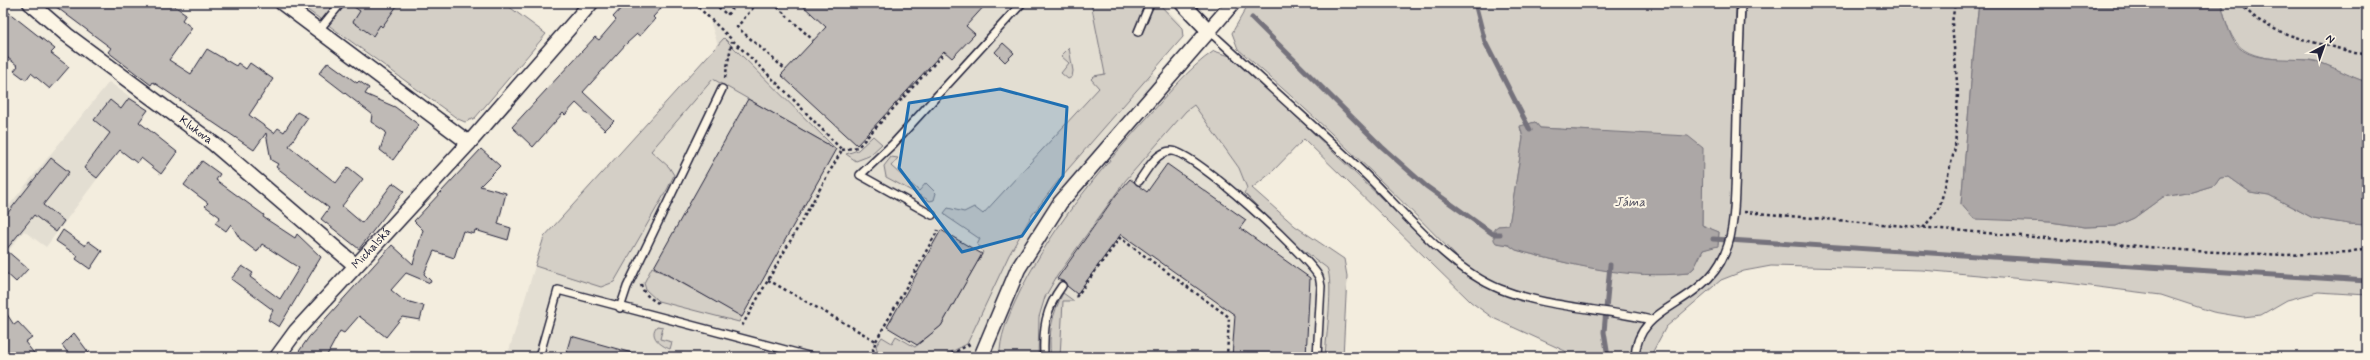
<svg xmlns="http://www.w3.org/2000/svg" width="2370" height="360" font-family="Mynerve,sans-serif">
  <rect width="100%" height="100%" fill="#f3edde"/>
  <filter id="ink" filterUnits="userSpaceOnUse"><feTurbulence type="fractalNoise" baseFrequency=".025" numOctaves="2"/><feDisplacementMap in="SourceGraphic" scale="8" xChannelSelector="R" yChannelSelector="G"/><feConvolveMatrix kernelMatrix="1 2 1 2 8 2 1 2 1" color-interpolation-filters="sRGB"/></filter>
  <g filter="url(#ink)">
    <g fill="#e3ded2">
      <path d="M704 3H1161L1181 24 1147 68 1172 90 1185 111 1195 105 1239 168 1249 191 1341 262 1336 357H507L544 237 718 45Z"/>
      <path d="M109 82 149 110 46 247 24 231 3 258V213Z"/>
    </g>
    <g fill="#d4cfc6" stroke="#7b7880" fill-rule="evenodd">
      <path d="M298 3H504L546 34 475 118 465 122 458 119Z"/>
      <path d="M1091 3H1158L1182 28 1183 37 1062 176 1032 215 1009 255 967 344 941 357H879L876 346 882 337 892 343 896 336 915 347 941 326 983 252 981 250 982 248 977 245 980 239 946 216 944 213 948 208 964 212 974 207 983 214 1099 88 1091 79 1094 76 1105 74Z"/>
      <path d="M1249 3H1736L1732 116 1740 135 1742 68 1746 3H1979C1971 70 1967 137 1961 204L1974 218 2050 222 2085 227 2116 226 2134 218 2163 197 2192 192 2215 185 2220 178 2229 177 2250 192 2269 195 2313 218 2349 224 2367 225V295L2318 292 2287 300 2261 315 2243 317 2213 312 2161 295 2058 282 1922 270 1771 266 1744 271 1721 280 1666 327 1650 357H1573L1565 351 1493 318 1471 302 1304 139 1271 173 1252 188 1295 226 1344 259 1347 276 1343 357H1325C1326 338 1334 282 1327 268L1295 244 1244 193 1247 188 1239 168 1194 105 1186 111 1125 181 1057 276 1045 297 1039 317 1038 357H1000C999 338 1008 318 1015 302 1047 233 1095 176 1145 120 1167 96 1187 69 1214 51L1230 56 1260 82 1454 268 1456 256C1386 184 1314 115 1238 49L1232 33ZM1535 122 1540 128 1593 131 1702 208V226L1719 232 1718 245 1703 250 1694 268 1688 273C1630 279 1571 265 1516 250L1509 245 1498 243V226H1509L1523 138 1520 127Z"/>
      <path d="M2221 3H2367V82C2349 77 2334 67 2316 61 2308 59 2297 60 2289 60 2241 57 2232 49 2221 3Z"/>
      <path d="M724 38 836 149 713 79 651 151 669 167 674 175 668 188 614 282 601 287 535 266 544 237Z"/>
      <path d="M1069 48 1073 71 1072 77 1068 79 1061 73 1069 63 1061 56Z"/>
      <path d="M873 136 882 144 869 156 856 161 846 154 858 150Z"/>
      <path d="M891 157 898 158 891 166 919 191 926 183 936 193 934 200 930 201 886 177 884 166Z"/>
      <path d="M652 267 742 316 739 322 658 301 646 290 644 283Z"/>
      <path d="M1063 293 1074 301H1063L1060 357H1051C1048 334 1052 314 1063 293Z"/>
      <path d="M657 326 663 327 660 339 672 342 670 349C661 346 648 336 657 326Z"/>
    </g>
    <g fill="#aca7a6" stroke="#75727b">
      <path d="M1979 3H2221C2224 14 2227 27 2232 38 2245 66 2289 56 2313 61 2330 64 2349 77 2367 82V225L2349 224 2313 218 2269 195 2250 192 2229 177 2220 178 2215 185 2192 192 2163 197 2134 218 2116 226 2085 227 2050 222 1974 219 1961 204C1967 137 1971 70 1979 3Z"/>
      <path d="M1535 122 1540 128 1688 136 1703 148 1702 225 1719 232 1718 246 1703 250 1694 268 1688 273C1630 280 1571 265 1516 250L1509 245 1496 243 1494 240V229L1498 226 1509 225 1523 138 1520 126Z"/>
    </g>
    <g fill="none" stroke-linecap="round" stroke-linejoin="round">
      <g stroke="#75727b" stroke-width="5">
        <path d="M1475 3 1485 42 1530 130"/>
        <path d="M1252 18 1382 147 1426 186 1493 234H1500"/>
        <path d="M1713 239 2367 281"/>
        <path d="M1608 357 1604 332 1610 265"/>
      </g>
    </g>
    <g fill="#bfbab6" stroke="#22223b">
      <path d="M51 3H170L186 14 182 20 192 28 169 60 191 74 207 49 236 66 238 63 246 69 250 63 273 79 249 115 274 133 278 128 284 132 297 112 308 118 289 146 336 183 348 167 363 179 342 206 362 223 393 183 404 191 359 249 321 219 329 208 276 167 278 164 271 160 266 133 254 150 153 82 151 85 108 52 111 48Z"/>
      <path d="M348 3H399L382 27 380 25 373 36 353 22 360 11Z"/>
      <path d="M626 3H666L653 17 655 19 640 36 637 34 626 44 583 92 614 121 605 130 576 103 565 115 563 113 533 147 512 127 595 37 599 40 616 20 613 17Z"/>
      <path d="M800 3H987L966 26 975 34 952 58 944 51 857 145 781 75 826 27Z"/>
      <path d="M3 8 55 49 51 53 69 67 50 89 31 73 26 80 14 71 18 66 3 54Z"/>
      <path d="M1003 43 1014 53 1005 62 995 52Z"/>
      <path d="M328 62 357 83 359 81 369 88 365 94 395 107 419 125 393 160 380 150 386 132 371 122 372 114 319 73Z"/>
      <path d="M129 98 148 110 139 122 177 152 161 174 141 158 137 163 120 150 97 178 84 168 110 133 94 120 110 100 121 109Z"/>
      <path d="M748 99 836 149 742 317 654 267Z"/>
      <path d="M481 149 500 166 480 186 506 193 498 224 511 228 508 240 475 230 474 234 463 231 454 258 434 251 424 274 431 281 430 283 406 273 391 290 403 300 424 306 420 320 402 317 386 337 359 316 344 333 340 331 326 357H295L309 337 392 245 413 264 423 230 414 221Z"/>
      <path d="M51 158 69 172 43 205 64 221 56 232 34 215 6 250 28 269 16 282 3 270V219Z"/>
      <path d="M202 161 220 174 216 180 264 215 263 217 295 238 297 234 321 257 279 327 268 320 273 310 231 279 242 266 253 273 250 277 280 299 299 268 262 244 257 252 240 239 231 224 226 231 215 223 220 217 205 206 208 203 184 185Z"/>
      <path d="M1167 164 1246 220 1240 228 1310 278 1306 357H1232L1235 315 1121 234 1077 294 1067 286 1065 282 1057 279 1116 195 1130 179 1147 192Z"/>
      <path d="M63 230 85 246 88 241 102 251 90 269 76 259 78 256 56 241Z"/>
      <path d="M941 230 982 254 941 326 917 345 887 327Z"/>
      <path d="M3 308 14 325 18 322 32 337 25 342 37 357H7L3 351Z"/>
      <path d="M74 333 92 357H71L62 345Z"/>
      <path d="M571 336 632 353 631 357H565Z"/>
    </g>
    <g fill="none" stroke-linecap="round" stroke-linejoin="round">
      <g stroke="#22223b" stroke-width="10">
        <g id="service">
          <path d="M319 30 341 3"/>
          <path d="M1209 31C1261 79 1314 126 1365 174 1405 213 1448 268 1500 289 1548 308 1602 308 1651 320"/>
          <path d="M1138 32 1150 3"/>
          <path d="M1139 181C1147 170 1156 152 1171 151 1191 149 1308 256 1319 277 1320 279 1320 283 1321 286L1317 357"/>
          <path d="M932 215 860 175 893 144 1022 3"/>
          <path d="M620 308 627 287 722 89"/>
          <path d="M539 357 558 290 812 357"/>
          <path d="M1044 357C1043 329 1045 309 1062 286"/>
          <path d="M1635 357C1637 315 1676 308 1701 285 1711 277 1720 265 1725 253 1736 229 1735 185 1736 157 1737 106 1739 54 1741 3"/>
        </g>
      </g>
      <g stroke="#22223b" stroke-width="17">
        <g id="minor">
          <path id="s1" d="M30 3 67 35 214 144 355 265"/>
          <path d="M282 3 469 143"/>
          <path d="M1182 3 1209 31"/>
          <path id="s2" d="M277 357 296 331 469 143 591 3"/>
          <path d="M981 357 1018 269 1060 203 1233 3"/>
        </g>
      </g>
      <g stroke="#22223b" stroke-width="2.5" stroke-dasharray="3 3" stroke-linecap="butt">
        <path d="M694 3 785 91 842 150 742 326"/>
        <path d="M714 3 727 15 737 3"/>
        <path d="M757 3 737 27 786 70"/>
        <path d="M773 3 813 40"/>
        <path d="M2241 3C2264 36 2319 42 2355 53L2367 54"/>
        <path d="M725 78 732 41"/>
        <path d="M842 150 858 147 945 52"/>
        <path d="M1744 212 2195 251 2287 255 2349 252 2367 248"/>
        <path d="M1923 228 1939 209 1955 148 1958 94 1952 23 1955 3"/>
        <path d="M768 280 876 341 873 349 875 357"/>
        <path d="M641 284C643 294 650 298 658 303"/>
        <path d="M1076 297 1120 238 1229 317 1227 357"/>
        <path d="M876 341 938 230"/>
        <path d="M946 357 970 344"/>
      </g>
      <use href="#service" stroke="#fcf5e5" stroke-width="7"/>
      <use href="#minor" stroke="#fcf5e5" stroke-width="14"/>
    </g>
  </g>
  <path fill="#1f6fb2" fill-opacity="0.2" stroke="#1f6fb2" stroke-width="3" stroke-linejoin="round" d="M1000 89 1067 107 1063 176 1022 236 962 252 899 168 909 103Z"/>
  <g text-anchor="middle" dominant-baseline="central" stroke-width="4" stroke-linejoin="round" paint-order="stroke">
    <g font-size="12" fill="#22223b" stroke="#fcf5e5">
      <text stroke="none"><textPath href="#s1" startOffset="209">Klukova</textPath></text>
      <text stroke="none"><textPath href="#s2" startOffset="144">Michalská</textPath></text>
    </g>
    <g font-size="13" font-style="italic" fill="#525160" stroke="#fcf5e5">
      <text x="1630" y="202">Jáma</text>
    </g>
  </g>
  <rect width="2370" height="360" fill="none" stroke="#fcf5e5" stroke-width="16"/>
  <rect x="8" y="8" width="2354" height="344" fill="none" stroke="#22223b" stroke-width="1.5" filter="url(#ink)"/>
  <g transform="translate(2324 46) rotate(41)" stroke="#fcf5e5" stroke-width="3" paint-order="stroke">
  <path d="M0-3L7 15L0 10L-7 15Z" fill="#22223b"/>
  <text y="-6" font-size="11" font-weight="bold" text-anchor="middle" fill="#22223b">N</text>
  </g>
</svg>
